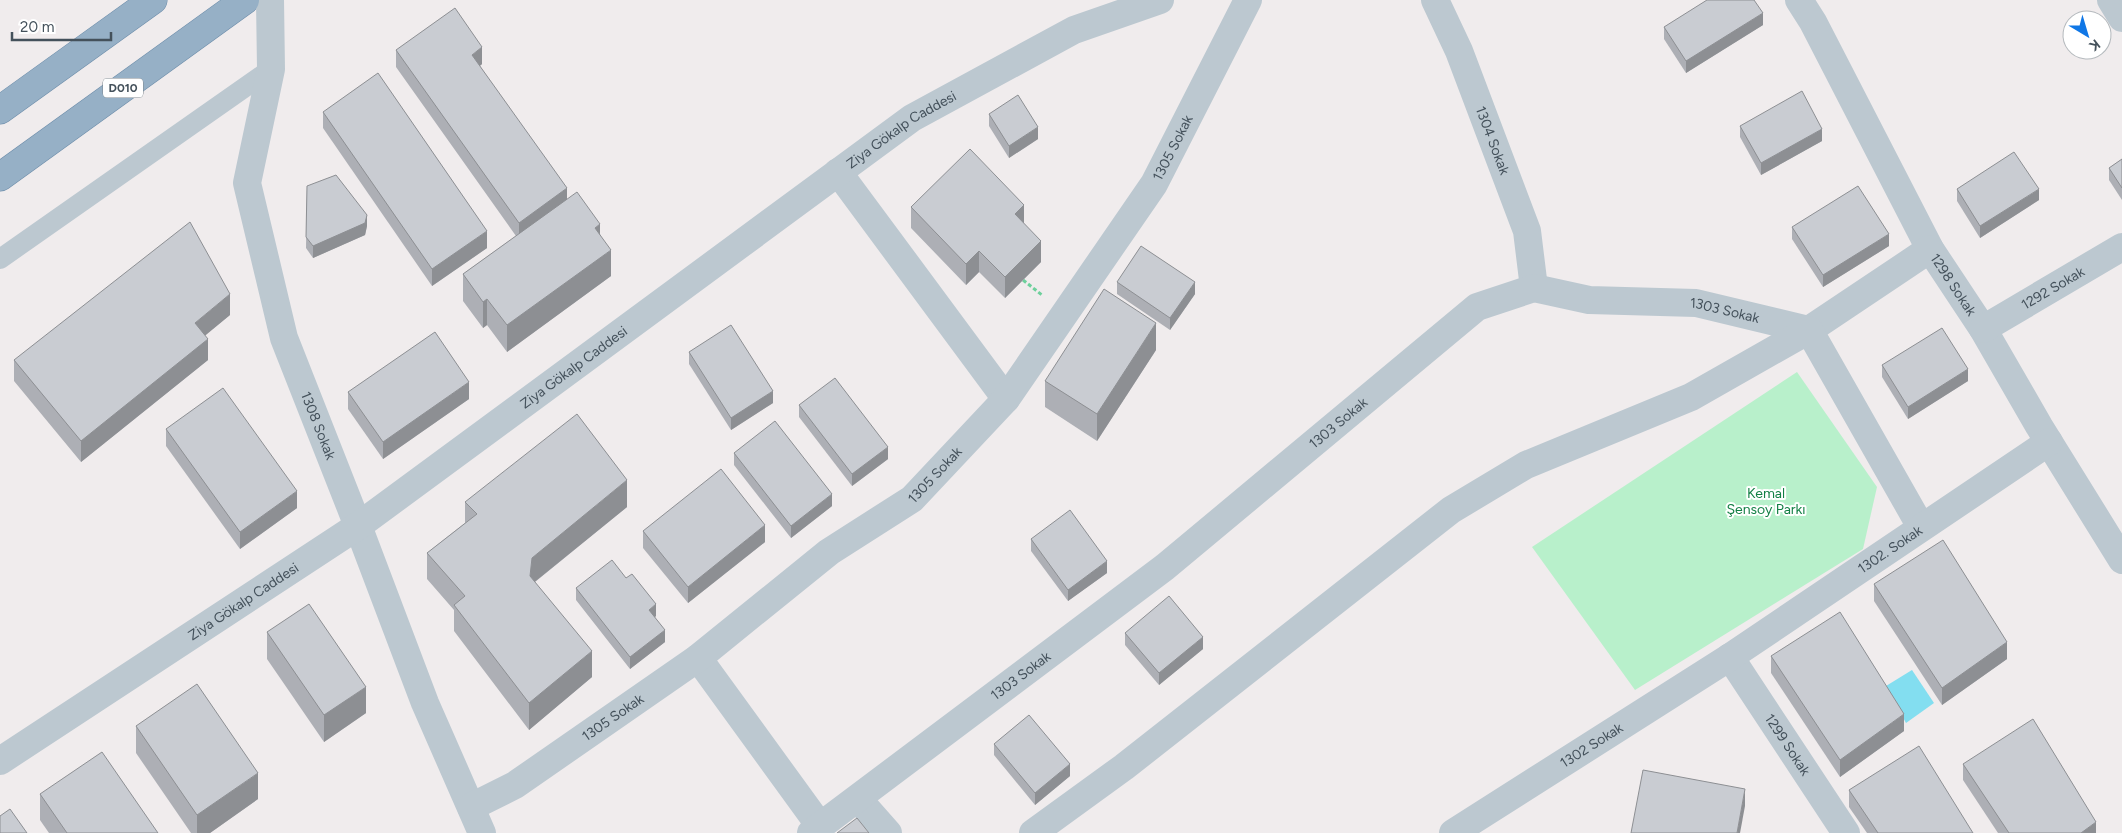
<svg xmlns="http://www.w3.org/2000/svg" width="2122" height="833" font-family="Figtree,sans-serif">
  <rect width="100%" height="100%" fill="#f0eced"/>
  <path fill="#b8f0cb" d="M1797 372 1877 487 1863 549 1635 690 1532 547Z"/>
  <path fill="#83def0" d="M1912 670 1934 703 1906 723 1886 686Z"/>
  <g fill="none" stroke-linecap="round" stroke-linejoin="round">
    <g stroke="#6d8daa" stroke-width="29">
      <g id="trunk">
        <path d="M0 110 153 0"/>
        <path d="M0 177 245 0"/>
      </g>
    </g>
    <path stroke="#6ed09c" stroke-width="3" stroke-dasharray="4 2.5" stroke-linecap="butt" d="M1023 280 1042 295"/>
    <path stroke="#bcc8d0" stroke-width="20" d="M0 259 271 69"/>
    <g stroke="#bcc8d0" stroke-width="28">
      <path id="s1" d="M270 0 271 69 247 183 284 338 358 526 425 703 482 833"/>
      <path id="s2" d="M1435 0 1459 51 1527 231 1534 288"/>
      <path id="s3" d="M1799 0 1813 22 1930 249 1983 329 2039 426 2122 560"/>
      <path d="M2111 0 2122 18"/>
      <path d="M838 172 1006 399"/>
      <path id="s4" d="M1983 329 2122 247"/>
      <path id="s5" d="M1730 657 1846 833"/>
      <path d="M698 658 820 826"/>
      <path d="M858 799 888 833"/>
      <path id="s6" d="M471 807 515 785 698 658 829 552 912 499 1006 399 1154 184 1248 0"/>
      <path id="s7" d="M811 833 1165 567 1477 307 1534 288 1589 300 1696 303 1809 330 1930 249"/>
      <path d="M1033 833 1124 767 1451 510 1526 465 1691 397 1809 330 1921 527"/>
      <path id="s8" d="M1453 833 1730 657 2049 442"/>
    </g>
    <path stroke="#bcc8d0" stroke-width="28" id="s9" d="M0 761 358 526 912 118 1074 30 1160 0"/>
    <use href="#trunk" stroke="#96b0c6" stroke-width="28"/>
  </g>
  <g fill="#adafb5">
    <path d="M1763 25 1686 73 1664 39V27Z"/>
    <path d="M396 50 482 64 480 66 567 200 600 234 611 276 507 352 487 325 483 328 463 301V274L516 236 396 67Z"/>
    <path d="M323 112 487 248 432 286 323 128Z"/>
    <path d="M989 114 1038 139 1009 158 989 126Z"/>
    <path d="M1740 126 1822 141 1761 175 1740 137Z"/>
    <path d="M2122 159V200L2109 180V168Z"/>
    <path d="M307 186 367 226 365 235 313 258 306 248Z"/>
    <path d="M1957 189 2039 200 1980 238 1957 201Z"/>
    <path d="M911 207 1024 224 1041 262 1005 298 979 272 966 285 911 228Z"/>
    <path d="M1792 227 1889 246 1823 287 1792 239Z"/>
    <path d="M1117 282 1195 294 1170 330 1117 294Z"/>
    <path d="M230 315 205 335 208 360 81 462 14 381V360Z"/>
    <path d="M1156 350 1097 441 1045 407V381Z"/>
    <path d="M689 352 773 403 731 430 689 364Z"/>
    <path d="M1882 365 1968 381 1908 419 1882 377Z"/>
    <path d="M348 392 469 399 383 459 348 409Z"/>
    <path d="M799 405 888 459 852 486 799 417Z"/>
    <path d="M166 429 297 508 240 549 166 446Z"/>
    <path d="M734 453 832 506 791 538 734 465Z"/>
    <path d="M465 502 627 507 535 582 592 677 529 730 454 631V610L427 579V553L465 523Z"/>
    <path d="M643 531 765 542 688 603 643 548Z"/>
    <path d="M1031 539 1107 573 1068 601 1031 551Z"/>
    <path d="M1874 584 2007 659 1942 705 1874 601Z"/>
    <path d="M576 588 656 616 655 617 665 642 630 669 576 600Z"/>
    <path d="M267 632 366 713 324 742 267 659Z"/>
    <path d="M1125 633 1203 649 1159 685 1125 645Z"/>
    <path d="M1771 656 1904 731 1840 777 1771 673Z"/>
    <path d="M136 726 258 799 210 833H191L136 753Z"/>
    <path d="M994 744 1070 776 1035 805 994 755Z"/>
    <path d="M1963 764 2096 833H1998L1963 780Z"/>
    <path d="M1849 790 1973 833H1867L1849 807Z"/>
    <path d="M40 794 158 833H49L40 820Z"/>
  </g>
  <g fill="#8d8f93">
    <path d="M1763 13V25L1686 73V61Z"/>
    <path d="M482 47V64L472 72V55Z"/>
    <path d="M1038 127V139L1009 158V146Z"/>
    <path d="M1822 129V141L1761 175V163Z"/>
    <path d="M567 188V205L519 240V223Z"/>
    <path d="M2039 189V200L1980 238V226Z"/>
    <path d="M1024 205V226L1015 214Z"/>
    <path d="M367 215V226L365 235 313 258V246Z"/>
    <path d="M600 224V251L595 228Z"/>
    <path d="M487 231V248L432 286V269Z"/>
    <path d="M1889 234V246L1823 287V275Z"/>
    <path d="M1041 241V262L1005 298V277Z"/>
    <path d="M611 250V276L507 352V325Z"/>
    <path d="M979 251V272L966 285V264Z"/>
    <path d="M1195 282V294L1170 330V318Z"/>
    <path d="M230 294V315L195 344V323Z"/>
    <path d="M487 299V325L483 328V302Z"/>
    <path d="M1156 323V350L1097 441V414Z"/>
    <path d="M208 339V360L81 462V441Z"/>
    <path d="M1968 369V381L1908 419V407Z"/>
    <path d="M469 382V399L383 459V442Z"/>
    <path d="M773 391V403L731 430V418Z"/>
    <path d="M888 447V459L852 486V474Z"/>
    <path d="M627 480V507L532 584 530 576 532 558Z"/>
    <path d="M297 491V508L240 549V532Z"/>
    <path d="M832 494V506L791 538V526Z"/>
    <path d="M765 525V542L688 603V587Z"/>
    <path d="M1107 561V573L1068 601V590Z"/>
    <path d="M656 604V616L649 622V610Z"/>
    <path d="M665 630V642L630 669V657Z"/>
    <path d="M1203 637V649L1159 685V673Z"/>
    <path d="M2007 642V659L1942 705V688Z"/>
    <path d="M592 651V677L529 730V703Z"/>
    <path d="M366 687V713L324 742V715Z"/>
    <path d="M1904 714V731L1840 777V760Z"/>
    <path d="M1070 764V776L1035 805V793Z"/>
    <path d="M258 773V799L210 833H197V815Z"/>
    <path d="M1745 789V806L1740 833H1737Z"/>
    <path d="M2096 822V833H2081Z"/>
  </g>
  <g fill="#c9ccd2" stroke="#8d8f93">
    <path d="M1707 0H1754L1763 13 1686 61 1664 27Z"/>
    <path d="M455 8 482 47 472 55 567 188 519 223 396 50Z"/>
    <path d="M378 73 487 231 432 269 323 112Z"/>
    <path d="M1802 91 1822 129 1761 163 1740 126Z"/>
    <path d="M1018 95 1038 127 1009 146 989 114Z"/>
    <path d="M970 149 1024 205 1015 214 1041 241 1005 277 979 251 966 264 911 207Z"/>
    <path d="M2014 152 2039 189 1980 226 1957 189Z"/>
    <path d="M2122 159V188L2109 168Z"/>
    <path d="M336 175 367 215 365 223 313 246 306 237 307 186Z"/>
    <path d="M1858 186 1889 234 1823 275 1792 227Z"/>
    <path d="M577 192 600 224 595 228 611 250 507 325 487 299 483 302 463 274Z"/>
    <path d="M190 222 230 294 195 323 208 339 81 441 14 360Z"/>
    <path d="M1141 246 1195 282 1170 318 1117 282Z"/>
    <path d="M1104 289 1156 323 1097 414 1045 381Z"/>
    <path d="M731 325 773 391 731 418 689 352Z"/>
    <path d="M1942 328 1968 369 1908 407 1882 365Z"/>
    <path d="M435 332 469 382 383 442 348 392Z"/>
    <path d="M835 378 888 447 852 474 799 405Z"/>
    <path d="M223 388 297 491 240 532 166 429Z"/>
    <path d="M577 414 627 480 532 558 530 576 592 651 529 703 454 605 465 596 427 553 477 514 465 502Z"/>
    <path d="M775 421 832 494 791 526 734 453Z"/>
    <path d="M721 469 765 525 688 587 643 531Z"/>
    <path d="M1070 510 1107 561 1068 590 1031 539Z"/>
    <path d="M1943 540 2007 642 1942 688 1874 584Z"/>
    <path d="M612 560 626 578 632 574 656 604 649 610 665 630 630 657 576 588Z"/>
    <path d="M1169 596 1203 637 1159 673 1125 633Z"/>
    <path d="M309 604 366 687 324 715 267 632Z"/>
    <path d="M1840 612 1904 714 1840 760 1771 656Z"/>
    <path d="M197 684 258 773 197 815 136 726Z"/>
    <path d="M1029 715 1070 764 1035 793 994 744Z"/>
    <path d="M2033 719 2096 822 2081 833H2009L1963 764Z"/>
    <path d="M1919 746 1973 833H1878L1849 790Z"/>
    <path d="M102 752 158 833H67L40 794Z"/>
    <path d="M1643 770 1745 789 1737 833H1631Z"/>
    <path d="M10 809 27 833H0V816Z"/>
    <path d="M857 818 869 833H837Z"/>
  </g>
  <g text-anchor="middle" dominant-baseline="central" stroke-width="4" stroke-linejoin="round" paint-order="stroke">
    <rect fill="#fff" stroke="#7c858c" stroke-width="1" x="103" y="78.5" width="40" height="19" rx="4"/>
    <g font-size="12" font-weight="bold" fill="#44515b">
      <text x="123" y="88">D010</text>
    </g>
    <g font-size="14" fill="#44515b" stroke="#fff">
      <text stroke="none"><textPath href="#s9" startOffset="1101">Ziya Gökalp Caddesi</textPath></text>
      <text stroke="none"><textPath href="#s2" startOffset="152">1304 Sokak</textPath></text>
      <text stroke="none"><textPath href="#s6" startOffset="978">1305 Sokak</textPath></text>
      <text stroke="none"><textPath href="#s3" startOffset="324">1298 Sokak</textPath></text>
      <text stroke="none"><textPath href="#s4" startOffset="81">1292 Sokak</textPath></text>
      <text stroke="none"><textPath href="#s7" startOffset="1102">1303 Sokak</textPath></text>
      <text stroke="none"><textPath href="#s9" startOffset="696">Ziya Gökalp Caddesi</textPath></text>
      <text stroke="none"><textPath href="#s7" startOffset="668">1303 Sokak</textPath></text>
      <text stroke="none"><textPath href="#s1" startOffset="439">1308 Sokak</textPath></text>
      <text stroke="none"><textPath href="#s6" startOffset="572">1305 Sokak</textPath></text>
      <text stroke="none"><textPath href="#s8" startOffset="521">1302. Sokak</textPath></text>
      <text stroke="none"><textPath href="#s9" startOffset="291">Ziya Gökalp Caddesi</textPath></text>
      <text stroke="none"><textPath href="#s7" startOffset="262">1303 Sokak</textPath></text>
      <text stroke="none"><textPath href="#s6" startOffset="168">1305 Sokak</textPath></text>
      <text stroke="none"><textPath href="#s8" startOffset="164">1302 Sokak</textPath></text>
      <text stroke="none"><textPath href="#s5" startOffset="105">1299 Sokak</textPath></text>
    </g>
    <g font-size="14" fill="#127f44" stroke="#fff">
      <text x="1766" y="493">Kemal<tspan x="1766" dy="16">Şensoy Parkı</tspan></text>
    </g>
  </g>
  <g transform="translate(2087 35) rotate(142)"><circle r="24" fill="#ffffff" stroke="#b4b9bd"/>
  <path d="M0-4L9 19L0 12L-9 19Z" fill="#1077e6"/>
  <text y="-8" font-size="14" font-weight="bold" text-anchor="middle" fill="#44515b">K</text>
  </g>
  <path d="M12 32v8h99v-8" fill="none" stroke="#44515b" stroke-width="2.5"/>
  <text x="20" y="32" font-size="15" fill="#44515b" stroke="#ffffff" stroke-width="4" paint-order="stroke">20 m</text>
</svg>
